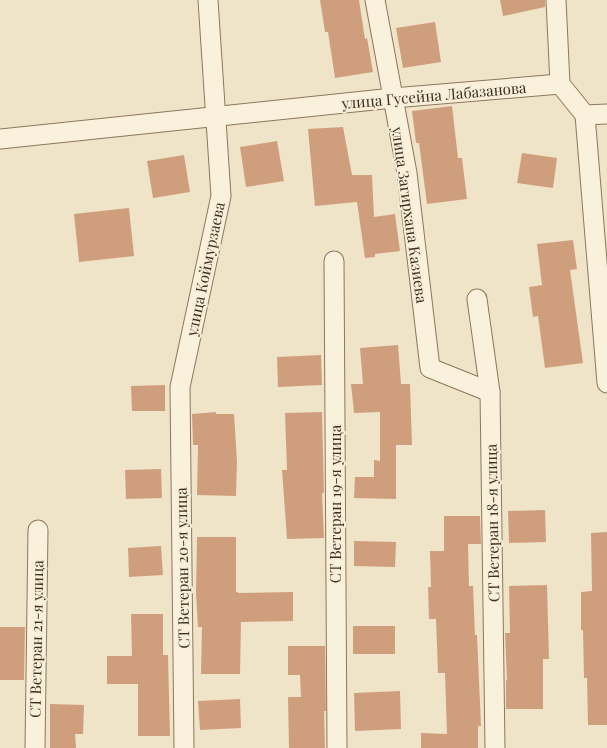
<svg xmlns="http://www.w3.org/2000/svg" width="607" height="748" font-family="'Playfair Display',serif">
  <rect width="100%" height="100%" fill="#f0e4c8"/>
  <g fill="#cf9f7d">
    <path d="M320 0H359L365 39 367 38 373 72 335 78 328 32H325Z"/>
    <path d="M500 0H545V7L503 16Z"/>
    <path d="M435 22 441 62 403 68 396 28Z"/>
    <path d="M452 106 458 158H462L467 199 427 204 419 143H416L412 111Z"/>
    <path d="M343 127 352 175H372L374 217 395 214 400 251 375 254V257L365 258 357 202 315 206 308 129Z"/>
    <path d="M277 141 284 181 246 187 240 147Z"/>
    <path d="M522 153 557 158 553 188 517 183Z"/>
    <path d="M184 155 190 192 153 198 147 161Z"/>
    <path d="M129 208 134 256 79 262 74 214Z"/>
    <path d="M573 240 577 269 570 270 583 363 545 368 538 316 533 317 529 287 542 285 537 244Z"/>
    <path d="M398 345 401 384H410L412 445H396V499L354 498 355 477H374V460L380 461V412L354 413 351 384H363L360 348Z"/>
    <path d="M321 355 322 385 278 387 277 357Z"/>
    <path d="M165 385V411H132L131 386Z"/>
    <path d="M216 412V414H234L237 461 236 496 197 495 198 445H193L192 414Z"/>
    <path d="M322 412 324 493H322L324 538 287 539 282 470H287L285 413Z"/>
    <path d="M161 469 162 498 126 499 125 470Z"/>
    <path d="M545 510 546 542 509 543 508 511Z"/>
    <path d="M444 516H480L481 544H468L469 586H473L475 635H477L481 726H478V748H421V733L447 734 445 673H438L436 619H429L428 587H431L430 551H444Z"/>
    <path d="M607 532V725H588L587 678H584L583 630H581V592L592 591 591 533Z"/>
    <path d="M197 537H236V592H238V593L293 592V621L241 622 240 674H201L202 627H198L196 594Z"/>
    <path d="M354 541 396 542 395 567 354 566Z"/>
    <path d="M161 546 163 575 129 577 128 548Z"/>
    <path d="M547 585 549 659H543V709H506V680H507L505 633H510L509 586Z"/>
    <path d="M131 614H163V655H168L170 736H138V684H107V656H132Z"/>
    <rect x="353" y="626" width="42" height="28"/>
    <path d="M0 627H25L24 680H0Z"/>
    <path d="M288 646H325L326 711H324L325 748H289L288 697H301L300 675H288Z"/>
    <path d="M400 691 401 729 355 731 354 693Z"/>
    <path d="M240 699 241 728 200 730 198 701Z"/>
    <path d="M50 704 84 705 83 734H75L76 748H50Z"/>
  </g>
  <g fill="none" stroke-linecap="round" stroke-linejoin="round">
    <g stroke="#8d765c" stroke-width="21">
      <g id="minor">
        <path d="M375 0 407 173 430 368 490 392"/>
        <path d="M556 0 560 84"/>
        <path d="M585 115 607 114"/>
        <path d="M0 139 393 98 560 84 585 115 607 383"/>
        <path d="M334 261 337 748"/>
        <path d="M477 299 490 392 495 748"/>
        <path d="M35 748 38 530"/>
        <path d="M184 748 180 387 221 196 208 0"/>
      </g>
    </g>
    <use href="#minor" stroke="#faf1dc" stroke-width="19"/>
  </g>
  <g text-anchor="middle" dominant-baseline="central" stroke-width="4" stroke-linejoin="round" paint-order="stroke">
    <g font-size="15" fill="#3d2e20" stroke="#f7eed8">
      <text transform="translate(434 95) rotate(-5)">улица Гусейна Лабазанова</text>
      <text transform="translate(410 215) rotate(82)">улица Загирхана Казиева</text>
      <text transform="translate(205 269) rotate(-78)">улица Коймурзаева</text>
      <text transform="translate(335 504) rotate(-90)">СТ Ветеран 19-я улица</text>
      <text transform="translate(492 523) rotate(-91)">СТ Ветеран 18-я улица</text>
      <text transform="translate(182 568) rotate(-91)">СТ Ветеран 20-я улица</text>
      <text transform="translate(36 639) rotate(-89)">СТ Ветеран 21-я улица</text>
    </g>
  </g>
</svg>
